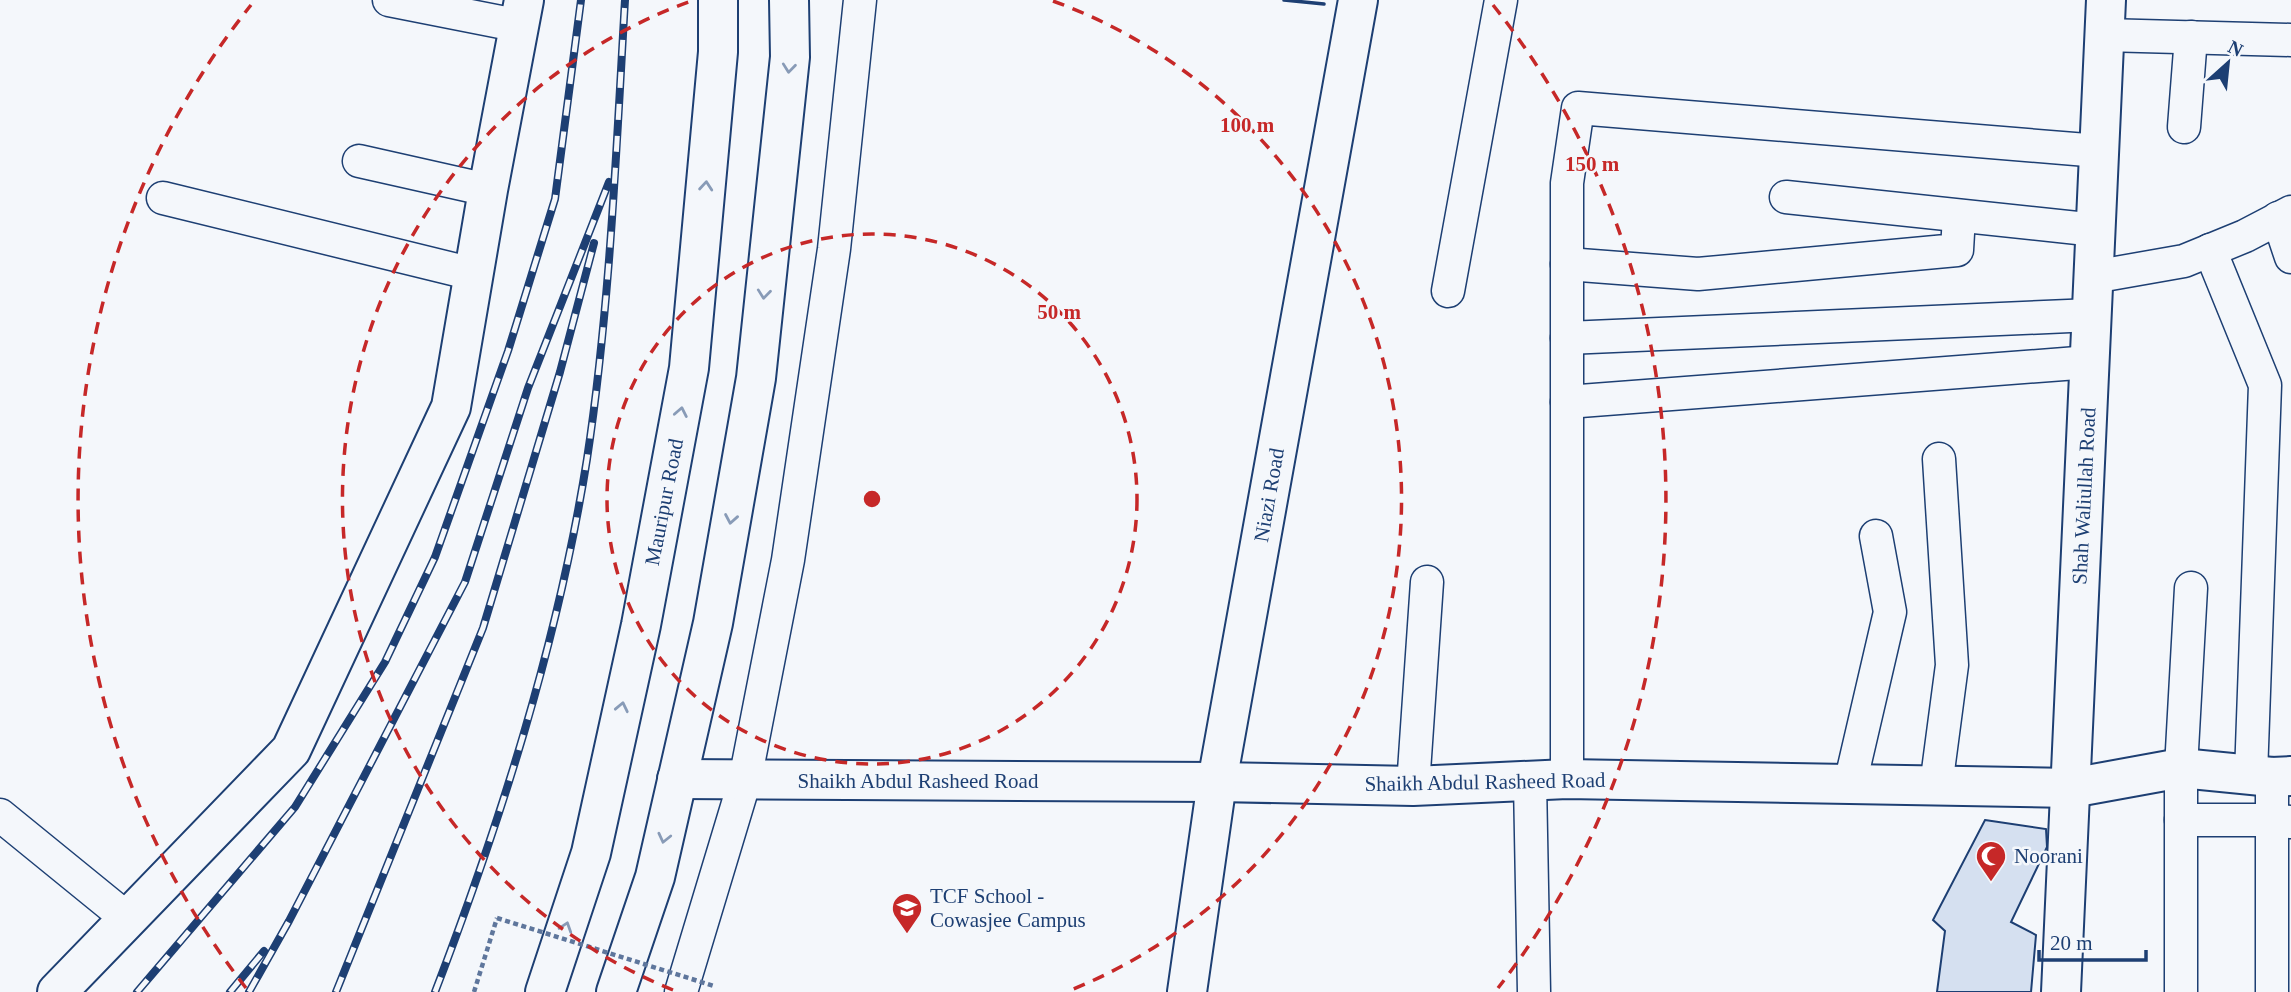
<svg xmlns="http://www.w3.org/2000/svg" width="2291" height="992" font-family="'Times New Roman',serif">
  <rect width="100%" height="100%" fill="#f4f7fb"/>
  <path fill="#d5e0f0" stroke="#1d3f73" stroke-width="2" d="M1985 820 2046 829 2047 847 2011 922 2036 935 2031 992H1937L1945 931 1933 920Z"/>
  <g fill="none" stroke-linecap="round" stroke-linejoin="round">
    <g stroke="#1d3f73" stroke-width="35">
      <g id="street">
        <path d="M389 0 521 26"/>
        <path d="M2104 35 2291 40"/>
        <path d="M2184 127 2191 37"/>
        <path d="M359 161 488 190"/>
        <path d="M1786 197 2096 230"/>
        <path d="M163 198 473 274"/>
        <path d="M2278 218 2291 257"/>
        <path d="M2210 250 2265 385 2251 775"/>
        <path d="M1567 264 1698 274 1957 250 1959 216"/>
        <path d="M2093 277 2184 261 2245 236 2291 212"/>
        <path d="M1448 291 1501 0"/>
        <path d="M1567 338 2092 315"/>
        <path d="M1567 402 2090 362"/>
        <path d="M2272 777V992"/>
        <path d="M1567 779V183L1578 108 2099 151"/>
        <path d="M1530 782 1534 992"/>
        <path d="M1850 784 1890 612 1876 536"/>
        <path d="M1413 786 1427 582"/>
        <path d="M1936 786 1952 665 1939 459"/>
        <path d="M0 815 129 920"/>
        <path d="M2181 820H2272L2291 822"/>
        <path d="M681 992 745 780 788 560 834 249 860 0"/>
        <path d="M2181 992V768L2191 588"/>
      </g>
    </g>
    <g stroke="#1d3f73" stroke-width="42">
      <g id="secondary">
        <path d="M677 779 1217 782 1413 786 1567 779 2071 788 2181 768 2272 777 2291 776"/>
        <path d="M57 992 291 750 451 407 488 190 524 0"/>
        <path d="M1187 992 1217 782 1358 0"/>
        <path d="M2061 992 2106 0"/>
      </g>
    </g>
    <g stroke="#1d3f73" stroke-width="42">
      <g id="highway">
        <path d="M545 992 591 853 641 625 689 368 718 52V0"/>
        <path d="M616 992 655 877 713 623 756 378 790 57 789 0"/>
      </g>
    </g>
    <path stroke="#5e769c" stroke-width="4.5" stroke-dasharray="5 3.5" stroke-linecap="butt" d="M474 992 497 918"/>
    <use href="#street" stroke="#f4f7fb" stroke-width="32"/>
    <use href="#secondary" stroke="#f4f7fb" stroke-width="38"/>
    <use href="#highway" stroke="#f4f7fb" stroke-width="38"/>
    <g stroke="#1d3f73" stroke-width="8">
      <g id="rail">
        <path d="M137 992 295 807 385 662 435 557 508 351 555 199 581 0"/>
        <path d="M230 992 264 951"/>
        <path d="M249 992 289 921 465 582 528 388 609 182"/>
        <path d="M336 992 483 628 560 372 594 243"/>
        <path d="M435 992C501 820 558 642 587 459 610 307 616 153 625 0"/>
      </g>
    </g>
    <use href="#rail" stroke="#f4f7fb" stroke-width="5" stroke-dasharray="16" stroke-linecap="butt"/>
    <path stroke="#5e769c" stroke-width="4.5" stroke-dasharray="5 3.5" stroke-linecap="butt" d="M497 918 714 986"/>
    <path stroke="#1d3f73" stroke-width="3.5" d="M1284 0 1324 4"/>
  </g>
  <defs><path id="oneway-chevron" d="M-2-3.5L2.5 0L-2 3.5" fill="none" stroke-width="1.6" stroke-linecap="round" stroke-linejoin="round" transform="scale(1.75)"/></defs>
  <g stroke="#889bb7">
    <use href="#oneway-chevron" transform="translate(789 68) rotate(96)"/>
    <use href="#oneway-chevron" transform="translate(706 186) rotate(-85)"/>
    <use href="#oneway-chevron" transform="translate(764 294) rotate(96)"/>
    <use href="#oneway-chevron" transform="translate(681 412) rotate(-79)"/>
    <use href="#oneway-chevron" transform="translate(731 519) rotate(100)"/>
    <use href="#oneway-chevron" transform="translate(622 707) rotate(-78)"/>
    <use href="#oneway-chevron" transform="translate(664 838) rotate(103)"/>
    <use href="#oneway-chevron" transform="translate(566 927) rotate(-72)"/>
  </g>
  <g fill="none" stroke="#c62828" stroke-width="3.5" stroke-dasharray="12 9">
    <circle cx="872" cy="499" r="265"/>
    <path d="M673 990A530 530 0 0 1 691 1M1053 1A530 530 0 0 1 1071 990"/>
    <path d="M246 988A794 794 0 0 1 251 5M1493 5A794 794 0 0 1 1498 988"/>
  </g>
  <defs>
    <g id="mosque-pin" transform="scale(1.575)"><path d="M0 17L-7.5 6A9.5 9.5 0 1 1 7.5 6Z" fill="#c62828" stroke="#f4f7fb"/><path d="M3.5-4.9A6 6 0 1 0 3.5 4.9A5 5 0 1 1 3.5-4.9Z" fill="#fff"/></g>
    <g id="school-pin" transform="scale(1.575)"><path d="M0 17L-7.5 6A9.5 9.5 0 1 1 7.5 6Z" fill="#c62828" stroke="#f4f7fb"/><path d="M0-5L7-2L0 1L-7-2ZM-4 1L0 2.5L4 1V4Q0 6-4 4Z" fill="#fff"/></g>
  </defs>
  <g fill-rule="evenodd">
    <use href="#mosque-pin" x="1991" y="856"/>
    <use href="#school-pin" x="907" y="908"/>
  </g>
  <g text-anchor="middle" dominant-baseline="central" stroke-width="5" stroke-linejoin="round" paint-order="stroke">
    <g font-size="21" fill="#1d3f73" stroke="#f4f7fb">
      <text transform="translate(1269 495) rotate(-80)">Niazi Road</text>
      <text transform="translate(2084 496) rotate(-87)">Shah Waliullah Road</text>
      <text transform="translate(664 502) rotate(-79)">Mauripur Road</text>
      <text x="918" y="781">Shaikh Abdul Rasheed Road</text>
      <text transform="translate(1485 782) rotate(-1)">Shaikh Abdul Rasheed Road</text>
    </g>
    <g font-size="21" fill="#1d3f73" stroke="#f4f7fb" text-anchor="start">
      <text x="2014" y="856">Noorani</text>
      <text x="930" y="896">TCF School -<tspan x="930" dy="24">Cowasjee Campus</tspan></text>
    </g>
  </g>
  <circle cx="872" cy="499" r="10" fill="#c62828" stroke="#f4f7fb" stroke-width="3.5"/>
  <g font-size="21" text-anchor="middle" font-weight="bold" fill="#c62828" stroke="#f4f7fb" stroke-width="5" stroke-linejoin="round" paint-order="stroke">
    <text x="1247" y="132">100 m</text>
    <text x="1592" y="171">150 m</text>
    <text x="1059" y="319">50 m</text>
  </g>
  <g transform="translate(2228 63) rotate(27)" stroke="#f4f7fb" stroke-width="5" paint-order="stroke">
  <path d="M0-5L12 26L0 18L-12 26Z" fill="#1d3f73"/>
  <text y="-10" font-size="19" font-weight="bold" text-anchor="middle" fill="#1d3f73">N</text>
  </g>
  <path d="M2039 950v10h107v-10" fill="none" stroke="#1d3f73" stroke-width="3.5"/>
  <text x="2050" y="950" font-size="21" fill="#1d3f73" stroke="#f4f7fb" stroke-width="5" paint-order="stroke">20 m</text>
</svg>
